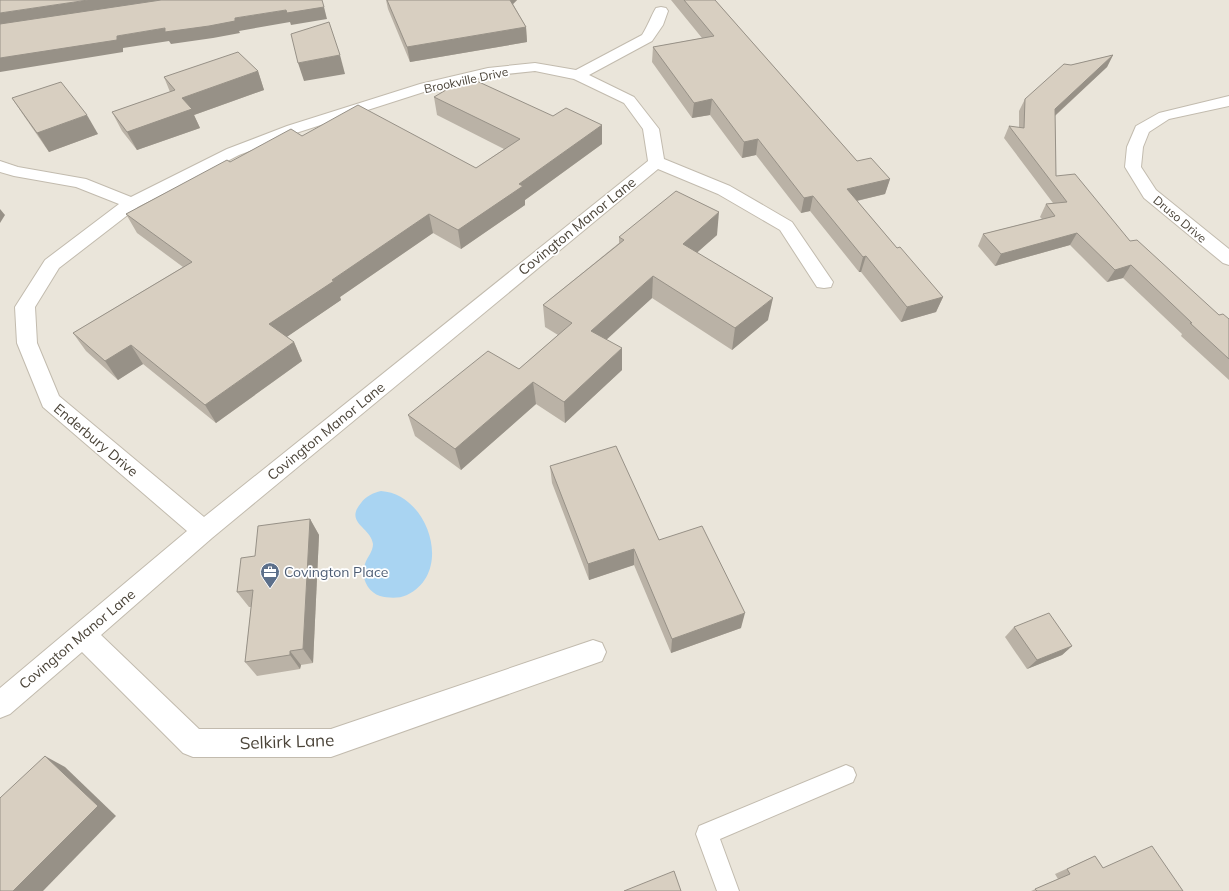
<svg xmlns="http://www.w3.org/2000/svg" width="1229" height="891" font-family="Mulish,sans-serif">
  <rect width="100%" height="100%" fill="#f6f3ec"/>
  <rect fill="#eae5da" x="0" y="0" width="1229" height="891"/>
  <path fill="#a9d4f2" d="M381 491C429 494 454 573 407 595 398 599 388 598 380 596 367 592 360 576 365 564 367 557 373 552 373 544 371 527 344 523 361 503 366 496 373 493 381 491Z"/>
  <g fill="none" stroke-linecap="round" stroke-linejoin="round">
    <g stroke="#c2bbae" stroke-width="2">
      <path id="lane" d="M846 765 853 768 856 775 853 782 720 839 739 891H717L696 834 699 826Z"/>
    </g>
    <g stroke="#c2bbae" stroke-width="2">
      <g id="street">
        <path d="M661 7 666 8 668 11 663 25 652 41 589 75 634 97 659 129 664 159 730 186 792 222 833 282 831 287 824 288 817 287 780 230 718 194 658 169 212 538 101 635 199 729H331L593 640 602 643 606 652 602 661 331 757H193L183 753 82 652 10 714 0 718V688L187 531 43 407 17 343 15 307 45 260 119 204 76 187 14 176 0 172V161L18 167 86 179 131 197 227 149 287 126 420 84 488 68 535 63 576 70 642 35C648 26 651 16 656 8ZM535 71 574 79 624 103 643 129 648 161 204 517 59 396 37 343 35 307 59 268 138 207 239 155 299 132 430 90 488 76Z"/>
        <path d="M1229 96V106L1169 119 1149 132 1143 147 1141 167 1156 190 1229 249V265L1223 263 1144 198 1125 167 1127 147 1136 126 1159 113Z"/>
      </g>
    </g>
    <use href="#lane" fill="#fff" fill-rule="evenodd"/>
    <use href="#street" fill="#fff" fill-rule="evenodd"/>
  </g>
  <g fill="#bab2a6">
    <path d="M386 0H517L513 4 526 27 527 42 410 62 388 9Z"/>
    <path d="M671 0H715L857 161 890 179 885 194 857 201 897 248 943 297 936 312 901 322 861 272H859L810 211 801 213 756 155 742 158 710 115 692 118 652 62 653 47 702 38Z"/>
    <path d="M1113 55 1107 67 1055 116 1056 176 1130 241 1219 315 1229 319V380L1181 336 1182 334 1123 278 1107 282 1070 245 995 266 978 246 983 234 1042 219 1040 217 1046 204 1053 203 1004 138 1009 126 1019 128V111L1025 99 1071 65Z"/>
    <path d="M258 71 264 90 194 115 200 128 137 150 122 131 112 112 170 92 164 77Z"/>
    <path d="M434 97 602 125V144L525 200V205L461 249 433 233 340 297 341 300 286 337 294 342 302 361 216 423 143 364 118 380 86 351 73 333 183 267 137 233 126 214 230 162 302 136 476 168 504 149 437 115Z"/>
    <path d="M12 98 98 134 49 152 24 116Z"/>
    <path d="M717 235 697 252 768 320 732 350 652 298 606 339 622 370 565 423 536 404 461 470 415 436 408 415 519 369 558 335 545 327 543 305 619 243V237Z"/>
    <path d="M550 466 659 540 741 628 671 653 634 565 589 580 552 483Z"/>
    <path d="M310 519 319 535 313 663 301 665 300 669 257 676 245 662 251 607H249L237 592 255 556Z"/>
    <path d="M1014 627 1072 646 1062 655 1027 669 1005 637Z"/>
    <path d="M1095 856 1103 868 1183 891H1031L1058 879 1055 874Z"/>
  </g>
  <g fill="#979187">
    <path d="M88 0H176L0 26V13Z"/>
    <path d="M507 0H517L508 9Z"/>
    <path d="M324 7 327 19 291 25 290 22 239 31 240 33 213 38 171 44 169 41 123 48V52L0 72V58L117 36 165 28 235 18 286 10Z"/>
    <path d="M526 27 527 42 410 62 407 47Z"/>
    <path d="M340 55 345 74 304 81 298 63Z"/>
    <path d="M1113 55 1107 67 1049 121 1055 109Z"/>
    <path d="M258 71 264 90 194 115 200 128 137 150 127 132 182 98Z"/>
    <path d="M712 99 710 115 692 118 694 103Z"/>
    <path d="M87 115 98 134 49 152 37 133Z"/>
    <path d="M602 125V144L525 200V205L461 249 458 230 519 184Z"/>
    <path d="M758 139 756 155 742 158 744 142Z"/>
    <path d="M890 179 885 194 843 204 847 189Z"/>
    <path d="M813 196 810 211 801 213 804 198Z"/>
    <path d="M0 209 5 215 0 223Z"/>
    <path d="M719 212 717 235 682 266 683 244Z"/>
    <path d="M429 214 433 233 340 297 341 300 278 343 269 324 332 280Z"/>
    <path d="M1077 233 1070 245 995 266 1001 254Z"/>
    <path d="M866 256 861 272H859L863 257Z"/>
    <path d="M1131 265 1123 278 1107 282 1115 270Z"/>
    <path d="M653 276 652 298 592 353 591 331Z"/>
    <path d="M943 297 936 312 901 322 907 307Z"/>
    <path d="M773 298 768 320 732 350 735 328Z"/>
    <path d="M294 342 302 361 216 423 205 405Z"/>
    <path d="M131 345 143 364 118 380 105 361Z"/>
    <path d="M622 348V370L565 423 564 402Z"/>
    <path d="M533 382 536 404 461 470 455 449Z"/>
    <path d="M310 519 319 535 313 663 303 649Z"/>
    <path d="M634 549V565L589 580 588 564Z"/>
    <path d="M745 613 741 628 671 653 672 639Z"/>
    <path d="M1072 646 1062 655 1027 669 1037 660Z"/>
    <path d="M290 651 301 665 300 669 290 655Z"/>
    <path d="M45 756 65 767 116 816 43 891H13Z"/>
  </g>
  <g fill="#d8cfc1" stroke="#979187">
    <path d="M0 0H88L0 13Z"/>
    <path d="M161 0H322L324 7 287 13 286 10 235 18V21L209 26 165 32V28L117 36V40L0 58V24Z"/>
    <path d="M387 0H510L526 27 407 47Z"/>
    <path d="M684 0H715L857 161 871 158 890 179 847 189 897 248 900 247 943 297 907 307 866 256 863 257 813 196 804 198 758 139 744 142 712 99 694 103 653 47 714 36Z"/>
    <path d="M329 22 340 55 298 63 291 34Z"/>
    <path d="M238 52 258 71 182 98 192 109 127 132 112 112 175 90 164 77Z"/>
    <path d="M1113 55 1055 109 1056 176 1075 174 1130 241 1137 240 1219 315 1223 314 1229 319V359L1190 323H1192L1131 265 1115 270 1077 233 1001 254 983 234 1055 216 1046 204 1067 202 1009 126 1024 128 1025 99 1064 64 1071 65Z"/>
    <path d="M468 77 553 116 566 108 602 125 519 184 523 186 458 230 429 214 332 280 334 281 269 324 294 342 205 405 131 345 105 361 73 333 192 262 126 214 227 160 230 162 291 129 302 136 358 105 476 168 520 139 434 97Z"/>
    <path d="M61 82 87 115 37 133 12 98Z"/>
    <path d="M676 191 719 212 683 244 773 298 735 328 653 276 591 331 622 348 564 402 533 382 455 449 408 415 488 351 519 369 572 323 543 305 624 240 619 237Z"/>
    <path d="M616 446 659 540 702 526 745 613 672 639 634 549 588 564 550 466Z"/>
    <path d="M310 519 303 649 290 651V655L245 662 253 590 237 592 241 558 255 556 258 526Z"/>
    <path d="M1049 613 1072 646 1037 660 1014 627Z"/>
    <path d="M45 756 98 806 13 891H0V798Z"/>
    <path d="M1152 846 1183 891H1037L1035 889 1070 874 1067 869 1095 856 1103 868Z"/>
    <path d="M674 871 681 891H624Z"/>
  </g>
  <defs>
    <g id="office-pin" transform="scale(1)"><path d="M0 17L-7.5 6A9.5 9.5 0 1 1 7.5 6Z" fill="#5c6f8a" stroke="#fff"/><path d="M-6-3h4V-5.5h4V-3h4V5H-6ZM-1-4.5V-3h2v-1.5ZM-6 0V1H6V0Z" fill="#fff"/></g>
  </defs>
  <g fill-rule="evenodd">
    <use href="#office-pin" x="270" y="572"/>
  </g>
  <g text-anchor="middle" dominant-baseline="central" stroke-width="3.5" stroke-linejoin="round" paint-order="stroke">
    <g font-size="12" fill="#4b4439" stroke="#fff">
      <text transform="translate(466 80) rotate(-12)">Brookville Drive</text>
      <text transform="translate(1180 219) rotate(40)">Druso Drive</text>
    </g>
    <g font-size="14" fill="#4b4439" stroke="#fff">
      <text transform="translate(577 226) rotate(-39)">Covington Manor Lane</text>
      <text transform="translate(326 431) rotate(-39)">Covington Manor Lane</text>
      <text transform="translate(96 440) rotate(40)">Enderbury Drive</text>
      <text transform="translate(77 639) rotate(-40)">Covington Manor Lane</text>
    </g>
    <g font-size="14" fill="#4e5e75" stroke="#fff" text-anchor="start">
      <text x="284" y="572">Covington Place</text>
    </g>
    <g font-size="17" fill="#4b4439" stroke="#fff">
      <text transform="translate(287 741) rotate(-2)">Selkirk Lane</text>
    </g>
  </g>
</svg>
